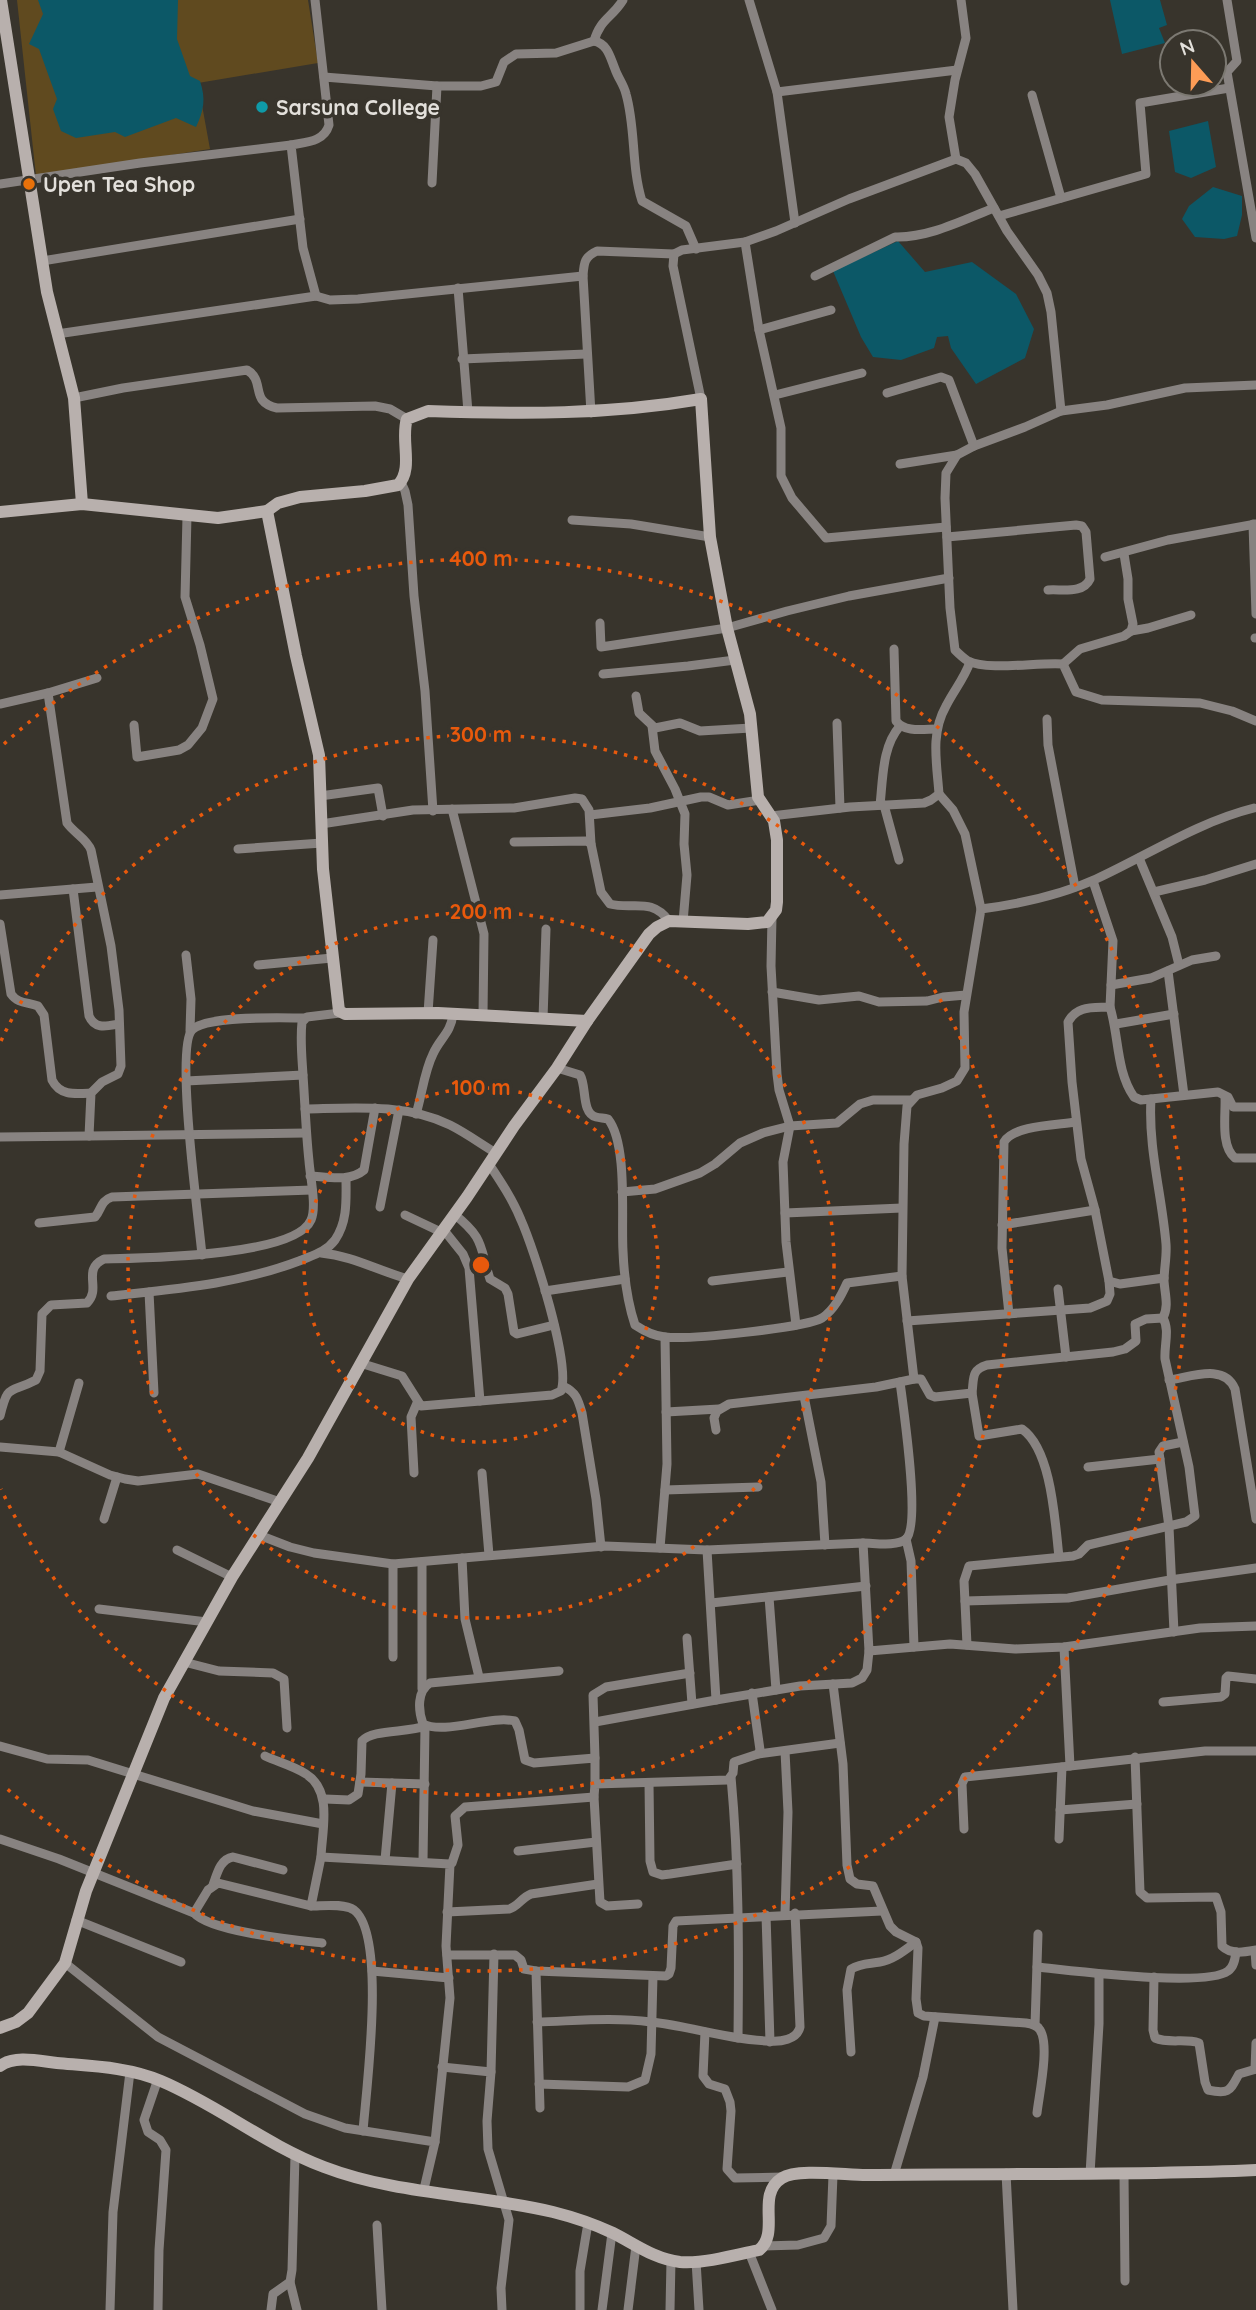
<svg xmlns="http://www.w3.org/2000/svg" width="1256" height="2310" font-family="Quicksand,sans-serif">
  <rect width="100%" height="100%" fill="#38342c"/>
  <path fill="#604a1f" d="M17 0H308L318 63 198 83 210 149 36 176Z"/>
  <g fill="#0c5867">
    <path d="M38 0H178L177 39 190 76 200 81C206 99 204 110 196 127L176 118 125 137 115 132 76 138 61 131 53 109 57 99 39 49 29 44 43 14Z"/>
    <path d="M1110 0H1160L1167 25 1159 28 1165 43 1122 54Z"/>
    <path d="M1208 121 1216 167 1191 178 1175 172 1169 131Z"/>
    <path d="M1213 187 1242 196V215L1237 236 1224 239 1195 237 1182 219 1189 206Z"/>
    <path d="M898 241 925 272 972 262 1016 294 1034 329 1025 358 976 384 951 348 948 336 937 337 934 348 901 360 873 357 861 337 833 271Z"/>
  </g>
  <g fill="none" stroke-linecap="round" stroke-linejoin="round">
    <g stroke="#888381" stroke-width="9">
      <path d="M315 0 329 125C324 142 306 142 291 145L303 248 316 296"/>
      <path d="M749 0 777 92 795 223"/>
      <path d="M1227 0 1237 61 1227 72 1256 238"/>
      <path d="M594 41C601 18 611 19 623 0"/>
      <path d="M324 77 437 86H481L496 82 504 62 516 54 556 53 594 41C608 44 610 57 615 69 618 78 624 85 626 94 636 129 631 166 642 201L686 226 696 249"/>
      <path d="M777 92 957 70"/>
      <path d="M1032 95 1061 198"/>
      <path d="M956 159 949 117 955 80 966 38 961 0"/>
      <path d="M432 183 437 86"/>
      <path d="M0 184 140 163 291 145"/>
      <path d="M999 216 1146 174 1140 103 1229 88"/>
      <path d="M745 242 759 330 781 428V476L792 498 826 538 946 527"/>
      <path d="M674 254 673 266 701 399"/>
      <path d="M42 261 300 219"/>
      <path d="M815 276 895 237C929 238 963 220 994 208"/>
      <path d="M458 288 468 412"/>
      <path d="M759 330 831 310"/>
      <path d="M57 334 316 296 330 300 358 299 583 276"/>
      <path d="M462 359 586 354"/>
      <path d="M1256 385 1185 388 1107 405 1061 411 1025 427 974 446 957 455 946 473 945 498 950 608 955 650C959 654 963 658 968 661 989 671 1038 662 1063 664L1076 692 1102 700 1200 703 1232 711 1256 721"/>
      <path d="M887 393 941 377 949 380 974 446"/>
      <path d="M775 395 862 373"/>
      <path d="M74 398 123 388 247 370C266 381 249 402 277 408L375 406 390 409 407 419"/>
      <path d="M591 413 583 276C584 263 584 257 597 251L674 254 682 250 745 242 776 231 849 199 956 159 966 163 975 174 1007 231 1038 275 1047 293 1051 312 1061 411"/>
      <path d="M900 464 957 455"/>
      <path d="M401 482 405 491 408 505 414 596 425 691 433 811"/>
      <path d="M572 520 631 524 710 537"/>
      <path d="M1253 524 1256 614"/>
      <path d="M947 537 1076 525 1082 526 1086 532 1090 579C1083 594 1063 589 1048 590"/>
      <path d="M1105 557 1168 540 1256 524"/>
      <path d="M600 623 601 647 727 628 787 611 849 596 949 578"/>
      <path d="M1131 631 1148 628 1191 615"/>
      <path d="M1255 638H1256"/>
      <path d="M894 649 896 721C905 733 924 729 937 729"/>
      <path d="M1063 664 1080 649 1124 636 1131 631 1133 624 1128 599V579L1124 554"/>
      <path d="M603 674 688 666 735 660"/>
      <path d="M97 678 48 693 67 823C74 833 87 839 91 850L111 946 119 1010 121 1066 118 1074 102 1082 91 1093 89 1136 306 1133"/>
      <path d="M636 696 639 713 655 728 680 723 700 731 751 728"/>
      <path d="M0 704 48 693"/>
      <path d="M1047 719 1048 745 1075 887"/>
      <path d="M837 723 840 808"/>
      <path d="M134 725 137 757 179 750 188 745 202 728 213 699 200 645 185 597 187 516"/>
      <path d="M652 726 655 751 675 789 685 814 684 844 687 875 683 922"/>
      <path d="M939 794 953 810 965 834 981 909"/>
      <path d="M320 796 378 788 383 816"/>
      <path d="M880 805C883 779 882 746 900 726"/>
      <path d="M884 805 899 860"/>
      <path d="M452 809 484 934 483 1015"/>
      <path d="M590 815 650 808 701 797H709L728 805 760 800"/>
      <path d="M771 816 850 807 924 803 931 800 939 794C937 764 930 734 946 706 954 690 964 679 970 662"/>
      <path d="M321 824 413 810 514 808 575 798 582 799 589 810 591 844"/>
      <path d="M514 842 587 841 591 844 601 892 610 904C633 910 651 897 669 921"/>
      <path d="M238 849 322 843"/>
      <path d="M1139 858 1172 937 1179 965"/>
      <path d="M1093 881 1113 941 1110 1007C1093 1008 1077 1005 1068 1022L1072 1082 1081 1159 1095 1210 1109 1281 1120 1284 1164 1278"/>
      <path d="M73 889 89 1016C95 1030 107 1026 119 1024"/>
      <path d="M1154 892 1205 880 1256 864"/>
      <path d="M0 895 97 887"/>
      <path d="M772 917 771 966 777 1074 779 1090 790 1126 783 1162 786 1242 796 1325"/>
      <path d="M0 924 11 994C18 1004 28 1002 38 1006L44 1015 52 1080C60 1096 75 1094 91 1093"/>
      <path d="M186 955 191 999 190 1031"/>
      <path d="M258 965 332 958"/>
      <path d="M1168 971 1184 1095"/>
      <path d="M1111 985 1151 978 1192 960 1216 956"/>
      <path d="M772 992 819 1000 859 996 879 1002 927 1001 943 997 966 995"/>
      <path d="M1110 1007C1119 1036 1116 1071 1134 1097L1141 1100 1218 1092 1228 1097 1233 1107H1256"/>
      <path d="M428 1013 433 940"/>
      <path d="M543 1019 546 929"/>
      <path d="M1116 1024 1174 1014"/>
      <path d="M557 1068 580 1075C587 1086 581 1113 596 1117 600 1118 604 1118 608 1119 628 1144 621 1218 623 1251 624 1276 627 1301 635 1325 644 1331 654 1336 665 1337 688 1340 804 1328 822 1318 834 1310 841 1296 847 1283L902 1276"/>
      <path d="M186 1081 303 1075"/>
      <path d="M1225 1097C1226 1114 1220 1146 1235 1158H1256"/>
      <path d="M1151 1099C1148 1148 1162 1195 1166 1244 1167 1256 1164 1269 1164 1281 1165 1295 1169 1306 1163 1318"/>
      <path d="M305 1109C353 1108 405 1103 450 1125 466 1133 481 1144 496 1153"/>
      <path d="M416 1114C422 1095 424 1072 433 1054 440 1038 451 1033 453 1014"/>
      <path d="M0 1137 89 1136"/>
      <path d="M310 1176C328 1177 350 1182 364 1170L375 1108"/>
      <path d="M622 1192 655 1189 700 1173 715 1164 740 1143 763 1133 790 1126 837 1123 860 1104 873 1100H911"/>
      <path d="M380 1207 399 1110"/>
      <path d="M785 1213 902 1208"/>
      <path d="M454 1214C485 1239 479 1245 490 1279L505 1288 508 1294 514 1332 517 1334 554 1325"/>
      <path d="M405 1215 441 1232"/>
      <path d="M39 1223 95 1217C102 1209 100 1201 112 1197L312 1190"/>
      <path d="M1002 1225 1095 1210"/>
      <path d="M443 1229 463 1254 469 1268 480 1401"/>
      <path d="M321 1253C353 1256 376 1270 408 1279"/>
      <path d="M202 1255C199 1221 175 1048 192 1030 206 1015 282 1018 304 1018"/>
      <path d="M712 1281 788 1272"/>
      <path d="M1058 1289 1066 1357"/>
      <path d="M545 1291 625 1279"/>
      <path d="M149 1292 154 1393"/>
      <path d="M111 1296C175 1289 239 1284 299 1261 313 1255 326 1252 335 1240 348 1221 346 1199 346 1178"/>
      <path d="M1009 1314 1002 1248 1004 1142C1014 1125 1057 1125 1076 1122"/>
      <path d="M907 1321 1090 1308 1107 1301 1110 1294 1109 1281"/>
      <path d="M360 1363 402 1376 421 1406 552 1395 561 1391C571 1364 534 1249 521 1220 513 1200 501 1182 489 1164"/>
      <path d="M1169 1380C1191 1377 1224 1363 1235 1389L1256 1519"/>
      <path d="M563 1386C576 1392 578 1399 582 1413L596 1499 601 1547"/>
      <path d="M804 1396 821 1482 825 1545"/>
      <path d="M666 1412 719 1409"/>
      <path d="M0 1416C8 1383 9 1394 36 1380L40 1371 42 1314 51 1305 87 1303C102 1288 81 1270 104 1259 141 1258 295 1257 311 1220 317 1207 310 1176 309 1161 306 1133 305 1104 303 1075 302 1058 300 1040 302 1022L307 1017 340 1013"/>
      <path d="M716 1430 714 1418 717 1411 729 1404 876 1387 914 1379"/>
      <path d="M0 1447 59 1452 110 1475 125 1479 138 1481 198 1474 280 1502"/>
      <path d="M59 1452 79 1383"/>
      <path d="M1088 1467 1160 1459"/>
      <path d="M414 1473 411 1417 417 1403"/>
      <path d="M482 1473 489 1555"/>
      <path d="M665 1490 758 1487"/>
      <path d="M104 1519 117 1477"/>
      <path d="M259 1535 290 1547 314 1553 393 1564 605 1546 707 1550 863 1543 869 1651 950 1644 1015 1649 1064 1647 1200 1628 1256 1626"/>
      <path d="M906 1539 911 1561 914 1647"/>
      <path d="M863 1543C875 1543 896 1547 906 1539 921 1525 903 1406 900 1382"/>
      <path d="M660 1548 667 1464 665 1337"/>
      <path d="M177 1550 232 1577"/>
      <path d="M1059 1557C1055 1523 1052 1450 1022 1429L979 1436 972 1393 935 1397 930 1395 921 1379H914L902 1276 904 1144 907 1106 917 1095 942 1088 957 1081 965 1068 964 1012 981 909C1019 904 1061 895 1096 879 1148 855 1198 822 1254 808"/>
      <path d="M462 1558 465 1619 479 1677"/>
      <path d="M393 1564V1657"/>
      <path d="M769 1597 776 1690"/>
      <path d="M965 1601 1068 1598 1170 1580 1256 1568"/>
      <path d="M711 1603 866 1586"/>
      <path d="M99 1609 207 1622"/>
      <path d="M1174 1632 1169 1527 1159 1452 1163 1446 1183 1442"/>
      <path d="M687 1638 692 1704"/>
      <path d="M967 1645 964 1581 969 1566 1073 1556 1079 1554 1088 1545 1186 1522 1195 1516 1189 1467 1165 1359C1164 1345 1170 1330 1163 1318L1146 1319 1135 1324 1136 1341 1125 1349 1113 1352 987 1365C971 1370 974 1378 972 1393"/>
      <path d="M184 1662 219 1671 273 1673 284 1679 287 1728"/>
      <path d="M559 1671 430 1683C417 1691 418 1710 423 1724 445 1735 490 1715 515 1721L519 1730 525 1760 534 1763 595 1758V1784"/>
      <path d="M833 1684 843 1764 847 1865 850 1879 857 1884 873 1886 890 1926 896 1932 916 1942 918 1948 916 1999 918 2013 924 2016 1026 2023C1032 2024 1037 2025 1040 2030 1050 2045 1039 2095 1037 2113"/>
      <path d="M422 1689V1562"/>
      <path d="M716 1700 800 1686 852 1683 862 1678 867 1670 869 1651"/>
      <path d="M1163 1702 1221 1697 1225 1694 1226 1678 1228 1676 1256 1679"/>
      <path d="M595 1722 716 1700 707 1550"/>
      <path d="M0 1746 47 1759 88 1760 253 1811 323 1824"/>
      <path d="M785 1751 788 1812 785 1914"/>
      <path d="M758 1754 840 1743"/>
      <path d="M265 1756C278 1762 294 1766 306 1774 333 1791 322 1830 321 1857"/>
      <path d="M1135 1757 1140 1892 1147 1898 1216 1897 1221 1912 1222 1946C1231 1955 1245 1952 1256 1950"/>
      <path d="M595 1758 593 1695 606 1687 690 1673"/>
      <path d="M1070 1766 1205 1751H1256"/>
      <path d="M731 1777C739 1864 739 1950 738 2038"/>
      <path d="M360 1782 425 1784"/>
      <path d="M649 1783 650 1861 653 1872 662 1875 670 1874 737 1864"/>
      <path d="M325 1799 349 1800 358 1794 361 1774 362 1741C372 1729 408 1733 425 1726L423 1862"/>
      <path d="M1060 1810 1137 1804"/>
      <path d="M964 1829 962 1784 965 1777 1070 1766 1064 1647"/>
      <path d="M0 1839 59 1859 194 1913C211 1932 295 1940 322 1943"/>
      <path d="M1059 1839 1062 1767"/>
      <path d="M518 1851 596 1842"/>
      <path d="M385 1860 392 1783"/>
      <path d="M450 1864 452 1863 458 1845 455 1816 465 1807 594 1797"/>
      <path d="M213 1885C217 1874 220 1859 233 1857L283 1870"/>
      <path d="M638 1904 607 1906 600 1902 594 1797 595 1784 728 1780 733 1773 734 1762 758 1754 760 1750 752 1693"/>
      <path d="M311 1906C323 1906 344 1903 354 1910 387 1935 366 2091 363 2131"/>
      <path d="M447 1912 509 1909C518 1907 521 1898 531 1894L598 1884"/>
      <path d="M194 1913 208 1890 218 1883 311 1906 321 1857 450 1864 446 1946 450 1998 435 2142"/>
      <path d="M766 1915 770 2042"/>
      <path d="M76 1920 181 1962"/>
      <path d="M1255 1951 1256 1965"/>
      <path d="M447 1955H515L521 1960 524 1969 536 1971 666 1976 669 1974 671 1968 673 1926 676 1921 882 1911"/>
      <path d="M65 1963 158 2037 305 2114 345 2128 435 2142 424 2189"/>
      <path d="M1037 1967C1069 1970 1205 1988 1228 1971 1234 1967 1235 1959 1236 1952"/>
      <path d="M372 1971 449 1978"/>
      <path d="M536 1971 540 2108"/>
      <path d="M1154 1977 1153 2030 1155 2038C1169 2044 1185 2038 1199 2043L1205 2082 1208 2090C1230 2095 1230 2090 1239 2074L1256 2069"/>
      <path d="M537 2022C575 2021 613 2017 651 2022 690 2026 729 2040 769 2041 780 2042 797 2040 800 2027L795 1913"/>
      <path d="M1035 2025 1038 1934"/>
      <path d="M705 2032 703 2076 709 2084 725 2089 730 2102 731 2111 727 2169 735 2178 783 2177"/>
      <path d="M851 2052 847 1990 851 1969C861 1963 869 1964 880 1962 893 1960 905 1950 916 1942"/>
      <path d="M442 2067 491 2072 487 2121 488 2149 509 2220 501 2288 502 2310"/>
      <path d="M1255 2069 1256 2043"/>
      <path d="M491 2072 494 1954"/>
      <path d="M539 2084 628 2087 645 2080 651 2054 653 1976"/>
      <path d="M1006 2173 1013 2310"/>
      <path d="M1090 2174 1099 2024V1974"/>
      <path d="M1124 2174 1125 2281"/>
      <path d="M894 2175 923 2077 935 2017"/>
      <path d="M377 2225 382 2310"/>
      <path d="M764 2246 798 2245 824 2238 831 2226 833 2175"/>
      <path d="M749 2252 772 2310"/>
      <path d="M696 2261 699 2310"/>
      <path d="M290 2282 297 2310"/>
      <path d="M110 2310 113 2212 130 2072"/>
      <path d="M158 2310 159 2250 166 2150 160 2140 148 2132 144 2120 158 2079"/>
      <path d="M271 2310 273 2294 290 2282 292 2270 295 2155"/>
      <path d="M580 2310V2271L588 2223"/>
      <path d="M602 2310 612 2233"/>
      <path d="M628 2310 636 2246"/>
      <path d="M670 2310 671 2260"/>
    </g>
    <g stroke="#b8b0ad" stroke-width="12">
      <path d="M1 0 47 292 74 398 82 504"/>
      <path d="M267 511 296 656 319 755 323 869 339 1011 345 1014 438 1013 587 1021"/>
      <path d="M0 512 82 504 218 518 267 511 278 503 300 497 365 491 398 485C414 469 400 439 407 419L428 411C521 414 608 415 701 399L710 537 727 628 750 714 758 797 774 821 777 840V902L776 910 767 922 748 924 669 921 657 927 649 934 587 1021 557 1068 514 1126 467 1197 408 1279 308 1458 232 1577 164 1698 86 1891 65 1963 28 2013 16 2022 0 2028"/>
      <path d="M0 2066C15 2055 39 2061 57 2063 90 2066 129 2067 161 2081 218 2105 266 2145 324 2167 397 2195 478 2194 553 2212 573 2217 594 2224 613 2233 635 2244 654 2259 680 2262 703 2264 736 2255 759 2250 781 2232 755 2195 782 2178 797 2168 845 2175 866 2175 996 2173 1126 2176 1256 2170"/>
    </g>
  </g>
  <g fill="none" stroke="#e8590c" stroke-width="3.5" stroke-dasharray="3.5 7">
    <circle cx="481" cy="1265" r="177"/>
    <circle cx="481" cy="1265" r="353"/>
    <path d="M1 1041A530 530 0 1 1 1 1489"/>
    <path d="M4 744A706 706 0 1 1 4 1786"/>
  </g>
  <circle fill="#0f9aa8" stroke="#38342c" stroke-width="2.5" cx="262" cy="107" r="7"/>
  <circle fill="#e8710a" stroke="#38342c" stroke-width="2.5" cx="29" cy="184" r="7"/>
  <g text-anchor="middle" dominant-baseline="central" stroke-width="7" stroke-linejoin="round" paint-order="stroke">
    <g font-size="21" font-weight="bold" fill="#e3e0db" stroke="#38342c" text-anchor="start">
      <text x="276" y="107">Sarsuna College</text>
      <text x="43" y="184">Upen Tea Shop</text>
    </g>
  </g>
  <circle cx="481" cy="1265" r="10" fill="#e8590c" stroke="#38342c" stroke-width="3.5"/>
  <g font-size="21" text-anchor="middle" font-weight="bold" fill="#e8590c" stroke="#38342c" stroke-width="7" stroke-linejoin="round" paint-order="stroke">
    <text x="481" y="566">400 m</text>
    <text x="481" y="742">300 m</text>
    <text x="481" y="919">200 m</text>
    <text x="481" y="1095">100 m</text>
  </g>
  <g transform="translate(1193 63) rotate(340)"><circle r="33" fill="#38342c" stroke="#7c7972" stroke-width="2"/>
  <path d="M0-5L12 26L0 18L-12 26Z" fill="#fd9c56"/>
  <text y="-10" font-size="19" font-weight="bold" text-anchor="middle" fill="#e3e0db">N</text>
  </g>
</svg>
